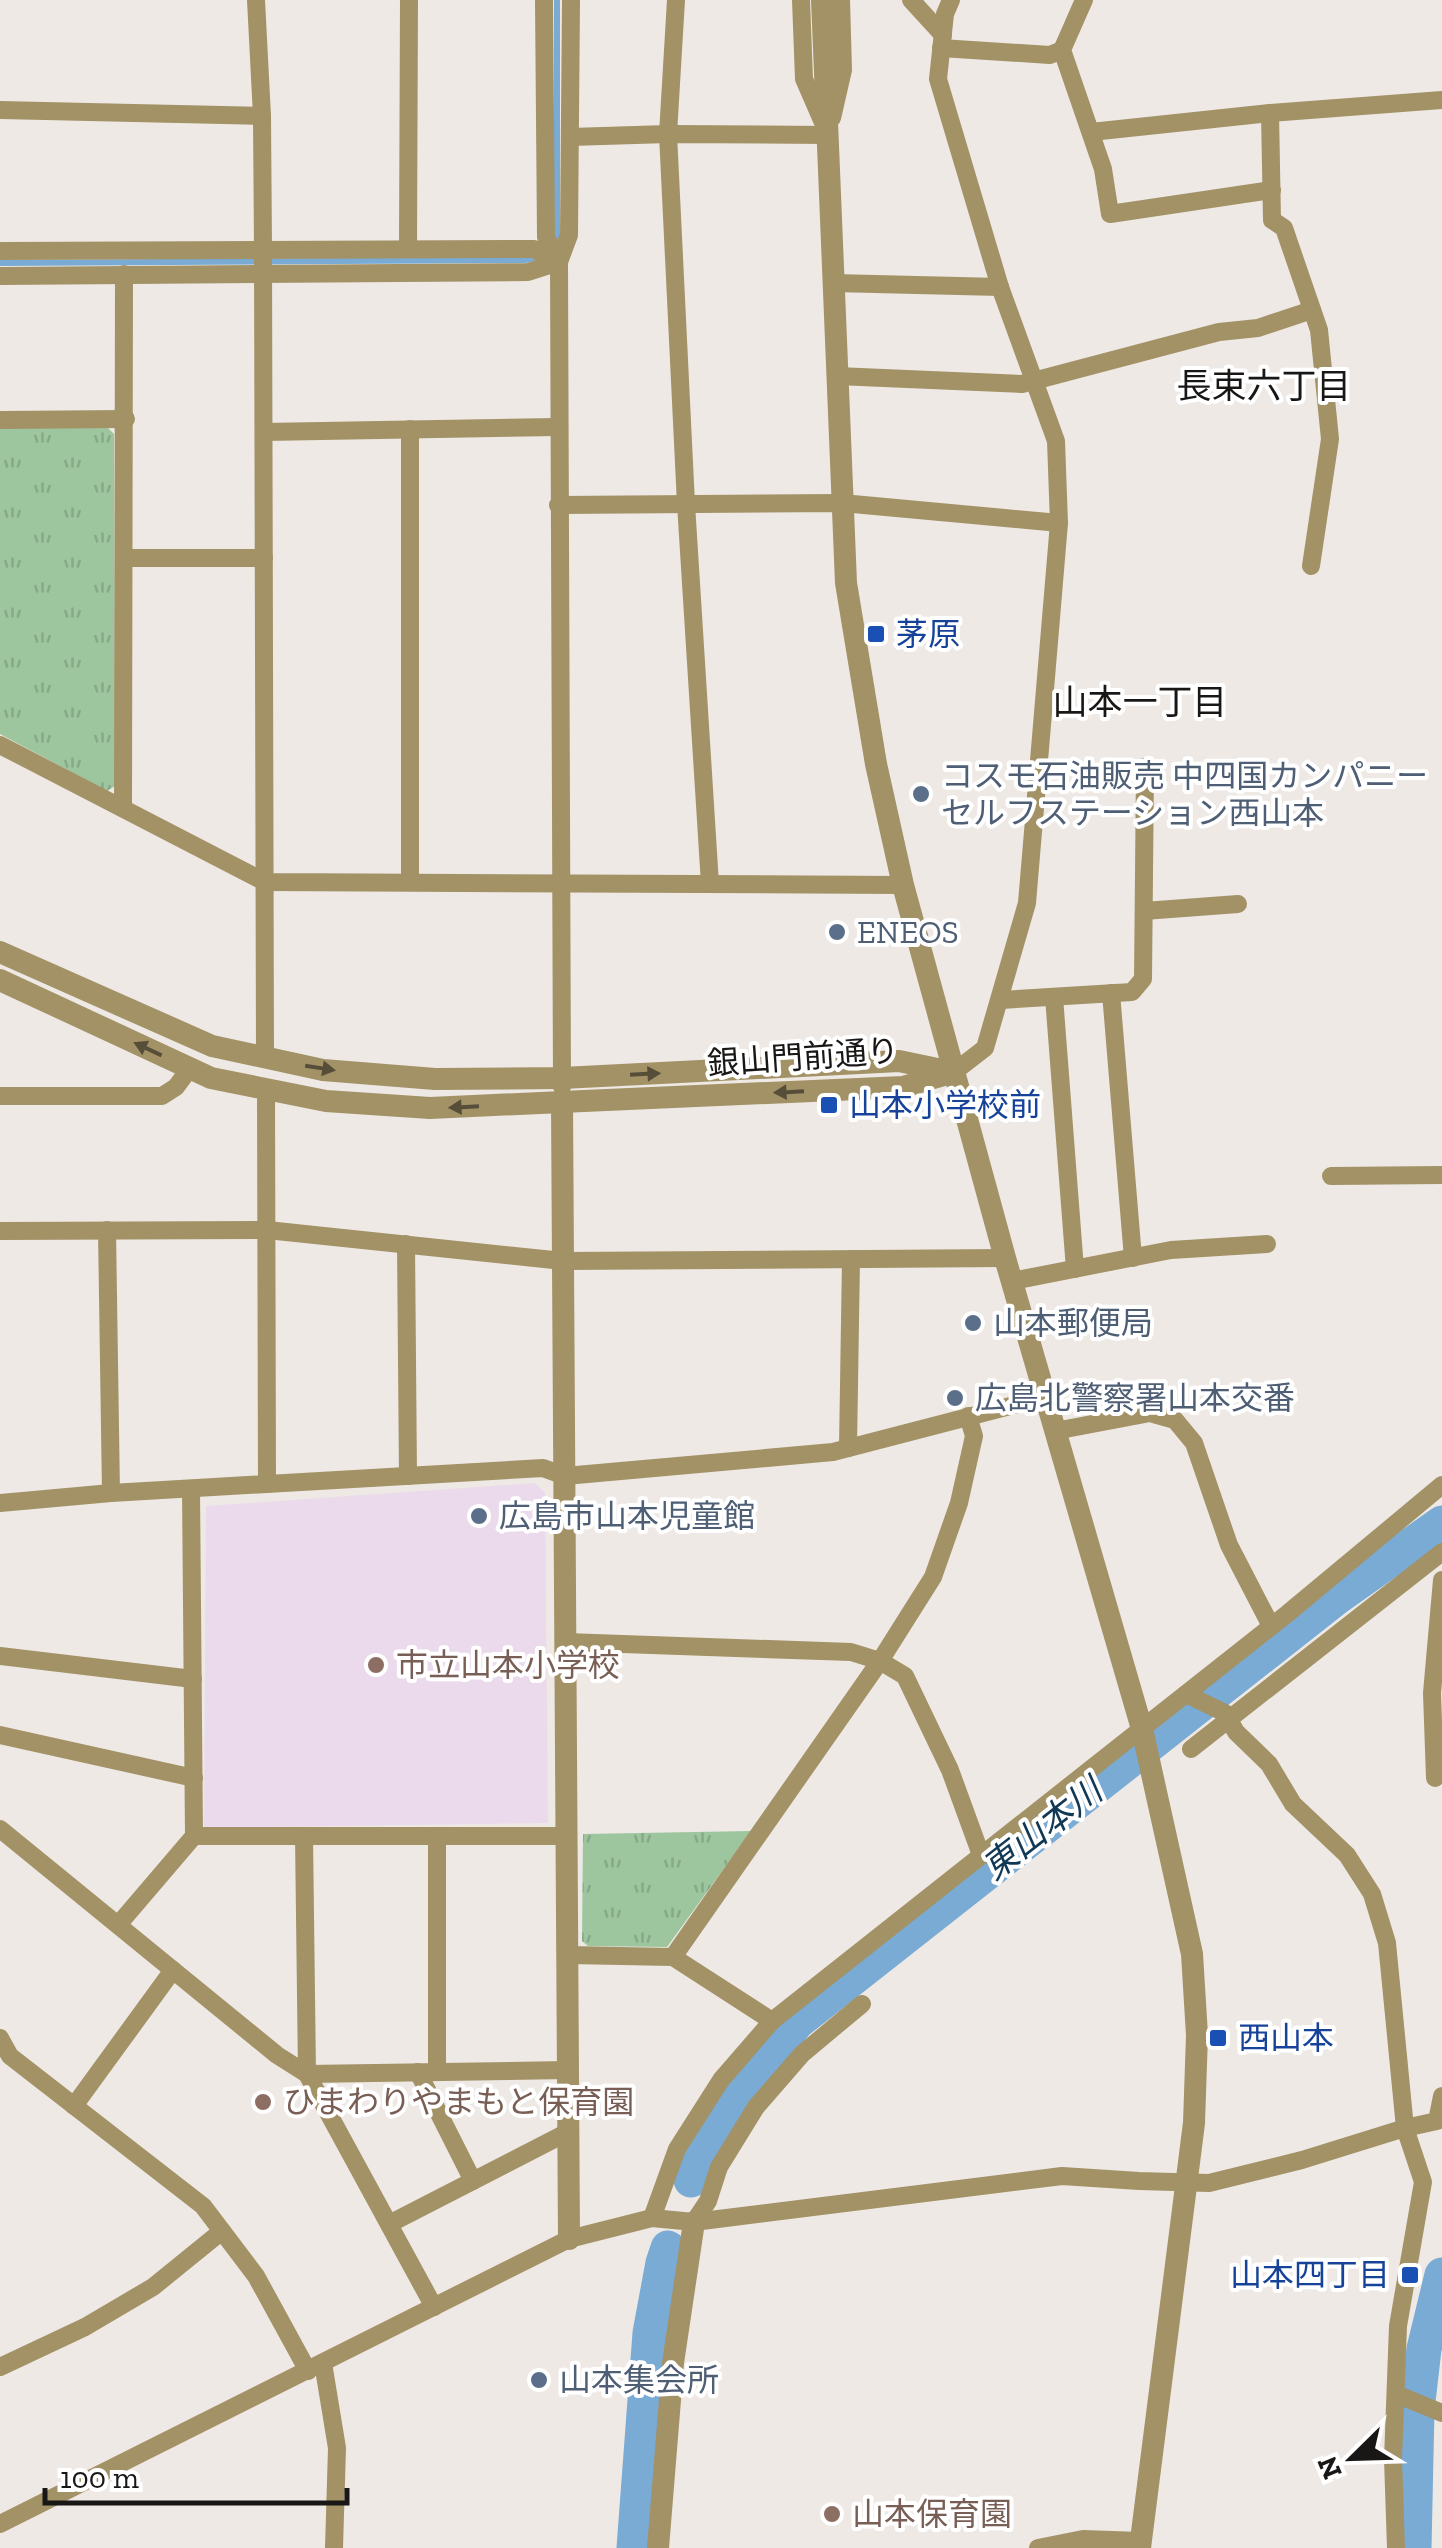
<svg xmlns="http://www.w3.org/2000/svg" width="1442" height="2548" font-family="'Zilla Slab','Noto Sans JP',serif">
  <defs>
    <pattern id="grass-tufts" width="24" height="20" patternUnits="userSpaceOnUse" patternTransform="scale(2.5)"><rect width="24" height="20" fill="#9dc69f"/><path d="M3 7l-1-3M5 7V3M7 7l1-3M15 17l-1-3M17 17v-4M19 17l1-3" fill="none" stroke="#87a988"/></pattern>
  </defs>
  <rect width="100%" height="100%" fill="#eee9e5"/>
  <path fill="#eadaec" d="M535 1483 545 1493 548 1823 204 1828 206 1506Z"/>
  <g fill="url(#grass-tufts)">
    <path d="M107 427 114 434 115 786 107 791 0 734V428Z"/>
    <path d="M751 1831 667 1947 588 1946 582 1941 583 1834Z"/>
  </g>
  <g fill="none" stroke-linecap="round" stroke-linejoin="round">
    <g stroke="#79abd5" stroke-width="6">
      <path d="M554 242 557 238V0"/>
      <path d="M0 263 525 260 538 257"/>
    </g>
    <g stroke="#79abd5" stroke-width="35">
      <path d="M691 2180 722 2116 797 2022 1336 1598 1442 1523"/>
      <path d="M634 2548 650 2333 663 2263 668 2248"/>
      <path d="M1414 2548 1417 2410 1424 2349 1442 2275"/>
    </g>
    <g stroke="#a29266" stroke-width="18">
      <path d="M256 0 262 116 263 250 265 1057"/>
      <path d="M544 0 546 237 558 261"/>
      <path d="M676 0 668 134 686 504 710 884"/>
      <path d="M801 0 804 79 824 125"/>
      <path d="M911 0 943 35"/>
      <path d="M951 0 945 14 938 79 1000 287 1056 441 1059 523 1027 903 985 1048 954 1072"/>
      <path d="M1084 0 1062 50 1103 169 1110 214 1272 190"/>
      <path d="M941 48 1050 55 1062 50"/>
      <path d="M0 110 262 116"/>
      <path d="M1270 113 1272 220 1284 228 1319 330 1330 439 1311 566"/>
      <path d="M832 118 843 70 841 0"/>
      <path d="M1091 132 1270 113 1442 100"/>
      <path d="M570 137 668 134 828 135"/>
      <path d="M408 249 409 0"/>
      <path d="M0 251 534 249 559 262"/>
      <path d="M0 276 528 272 559 262"/>
      <path d="M833 283 1000 287"/>
      <path d="M837 376 1022 384 1219 332 1258 328 1312 310"/>
      <path d="M0 420 126 419"/>
      <path d="M410 429V882"/>
      <path d="M264 432 558 427"/>
      <path d="M558 505 842 503 1059 523"/>
      <path d="M125 558H264"/>
      <path d="M0 745 265 882 903 885"/>
      <path d="M123 808 124 274"/>
      <path d="M1144 911 1238 904"/>
      <path d="M1111 993 1133 1258"/>
      <path d="M1054 997 1075 1269"/>
      <path d="M1000 1000 1132 992 1143 979 1145 767"/>
      <path d="M562 1087 559 262 569 235 571 0"/>
      <path d="M266 1089 267 1484"/>
      <path d="M0 1096H162L176 1087 190 1068"/>
      <path d="M1331 1176 1442 1175"/>
      <path d="M107 1230 111 1493"/>
      <path d="M0 1231 267 1230 563 1261 1005 1258"/>
      <path d="M406 1244 408 1476"/>
      <path d="M1012 1281 1171 1250 1267 1244"/>
      <path d="M1055 1431 1150 1413 1175 1420 1194 1443 1229 1545 1271 1626"/>
      <path d="M848 1448 851 1259"/>
      <path d="M0 1503 111 1493 543 1468 565 1476 833 1452 1045 1397"/>
      <path d="M566 1642 851 1652 880 1661 905 1676 950 1770 981 1855"/>
      <path d="M0 1656 193 1679"/>
      <path d="M1186 1694 1225 1713 1236 1732 1269 1764 1293 1804 1347 1855 1372 1894 1387 1943 1405 2128 1423 2182 1398 2326 1393 2459 1396 2548"/>
      <path d="M0 1735 194 1778"/>
      <path d="M1191 1749 1442 1552"/>
      <path d="M1435 1778 1432 1693 1442 1580"/>
      <path d="M0 1829 277 2055 307 2074 568 2070"/>
      <path d="M194 1836H567"/>
      <path d="M304 1836 307 2074 434 2307"/>
      <path d="M437 1836V2072"/>
      <path d="M118 1925 194 1836 191 1489"/>
      <path d="M568 1955 673 1957 772 2021"/>
      <path d="M673 1957 880 1661 933 1577 959 1503 974 1436 968 1416"/>
      <path d="M0 2038 10 2056 203 2206 256 2276 308 2371"/>
      <path d="M418 2072 473 2181"/>
      <path d="M74 2106 173 1970"/>
      <path d="M652 2218 677 2149 721 2080 772 2021 1287 1614 1442 1485"/>
      <path d="M694 2222 708 2201 719 2167 756 2107 802 2054 862 2004"/>
      <path d="M389 2224 568 2132"/>
      <path d="M323 2363 337 2448 334 2548"/>
      <path d="M0 2367 85 2327 153 2287 222 2231"/>
      <path d="M1396 2394 1442 2413"/>
      <path d="M0 2524 569 2239 652 2218 694 2222 1062 2176 1139 2181 1209 2183 1302 2160 1405 2128 1437 2121 1442 2096"/>
      <path d="M1038 2548 1083 2539 1141 2541"/>
    </g>
    <g stroke="#a29266" stroke-width="22">
      <path d="M822 0 846 583 876 764 903 885 1005 1258 1142 1729 1192 1954 1197 2035 1194 2123 1140 2548"/>
      <path d="M0 952 212 1046 323 1070 435 1079 562 1078 899 1061 947 1071"/>
      <path d="M0 980 211 1078 326 1101 430 1108 584 1101 903 1087 954 1072"/>
      <path d="M562 1102 569 2239"/>
      <path d="M658 2548 673 2363 694 2222"/>
    </g>
  </g>
  <defs><path id="oneway-solid" d="M-6-.8H1V-3.2L6.5 0L1 3.2V.8H-6Z" transform="scale(2.5)"/></defs>
  <g fill="#574e3a">
    <use href="#oneway-solid" transform="translate(148 1049) rotate(-155)"/>
    <use href="#oneway-solid" transform="translate(320 1068) rotate(9)"/>
    <use href="#oneway-solid" transform="translate(645 1074) rotate(-3)"/>
    <use href="#oneway-solid" transform="translate(789 1092) rotate(177)"/>
    <use href="#oneway-solid" transform="translate(464 1107) rotate(177)"/>
  </g>
  <g fill="#1a4fb4" stroke="#fff" stroke-width="4">
    <rect x="866" y="624" width="20" height="20" rx="5"/>
    <rect x="819" y="1095" width="20" height="20" rx="5"/>
    <rect x="1208" y="2028" width="20" height="20" rx="5"/>
    <rect x="1400" y="2265" width="20" height="20" rx="5"/>
  </g>
  <g fill="#5c6f8a" stroke="#fff" stroke-width="4">
    <circle cx="921" cy="794" r="10"/>
    <circle cx="837" cy="932" r="10"/>
    <circle cx="973" cy="1323" r="10"/>
    <circle cx="955" cy="1398" r="10"/>
    <circle cx="479" cy="1516" r="10"/>
    <circle cx="539" cy="2380" r="10"/>
  </g>
  <g fill="#8d6e63" stroke="#fff" stroke-width="4">
    <circle cx="376" cy="1665" r="10"/>
    <circle cx="263" cy="2102" r="10"/>
    <circle cx="832" cy="2514" r="10"/>
  </g>
  <g text-anchor="middle" dominant-baseline="central" stroke-width="8" stroke-linejoin="round" paint-order="stroke">
    <g font-size="32" fill="#164399" stroke="#fff" text-anchor="start">
      <text x="896" y="634">茅原</text>
      <text x="849" y="1105">山本小学校前</text>
      <text x="1238" y="2038">西山本</text>
      <text x="1390" y="2275" text-anchor="end">山本四丁目</text>
    </g>
    <g font-size="32" fill="#4e5e75" stroke="#fff" text-anchor="start">
      <text x="941" y="776">コスモ石油販売 中四国カンパニー<tspan x="941" dy="37">セルフステーション西山本</tspan></text>
      <text x="857" y="932">ENEOS</text>
      <text x="993" y="1323">山本郵便局</text>
      <text x="975" y="1398">広島北警察署山本交番</text>
      <text x="499" y="1516">広島市山本児童館</text>
      <text x="559" y="2380">山本集会所</text>
    </g>
    <g font-size="32" fill="#191716" stroke="#fff">
      <text transform="translate(803 1057) rotate(-4)">銀山門前通り</text>
    </g>
    <g font-size="32" fill="#785e54" stroke="#fff" text-anchor="start">
      <text x="396" y="1665">市立山本小学校</text>
      <text x="283" y="2102">ひまわりやまもと保育園</text>
      <text x="852" y="2514">山本保育園</text>
    </g>
    <g font-size="35" fill="#191716" stroke="#fff">
      <text x="1264" y="386">長束六丁目</text>
      <text x="1140" y="702">山本一丁目</text>
    </g>
    <g font-size="35" font-style="italic" fill="#113854" stroke="#fff">
      <text transform="translate(1042 1829) rotate(-38)">東山本川</text>
    </g>
  </g>
  <g transform="translate(1352 2458) rotate(247)" stroke="#ffffff" stroke-width="8" paint-order="stroke">
  <path d="M0-8L18 38L0 25L-18 38Z" fill="#191716"/>
  <text y="-15" font-size="28" font-weight="bold" text-anchor="middle" fill="#191716">N</text>
  </g>
  <path d="M45 2488v15h302v-15" fill="none" stroke="#191716" stroke-width="5"/>
  <text x="60" y="2488" font-size="30" fill="#191716" stroke="#ffffff" stroke-width="8" paint-order="stroke">100 m</text>
</svg>
